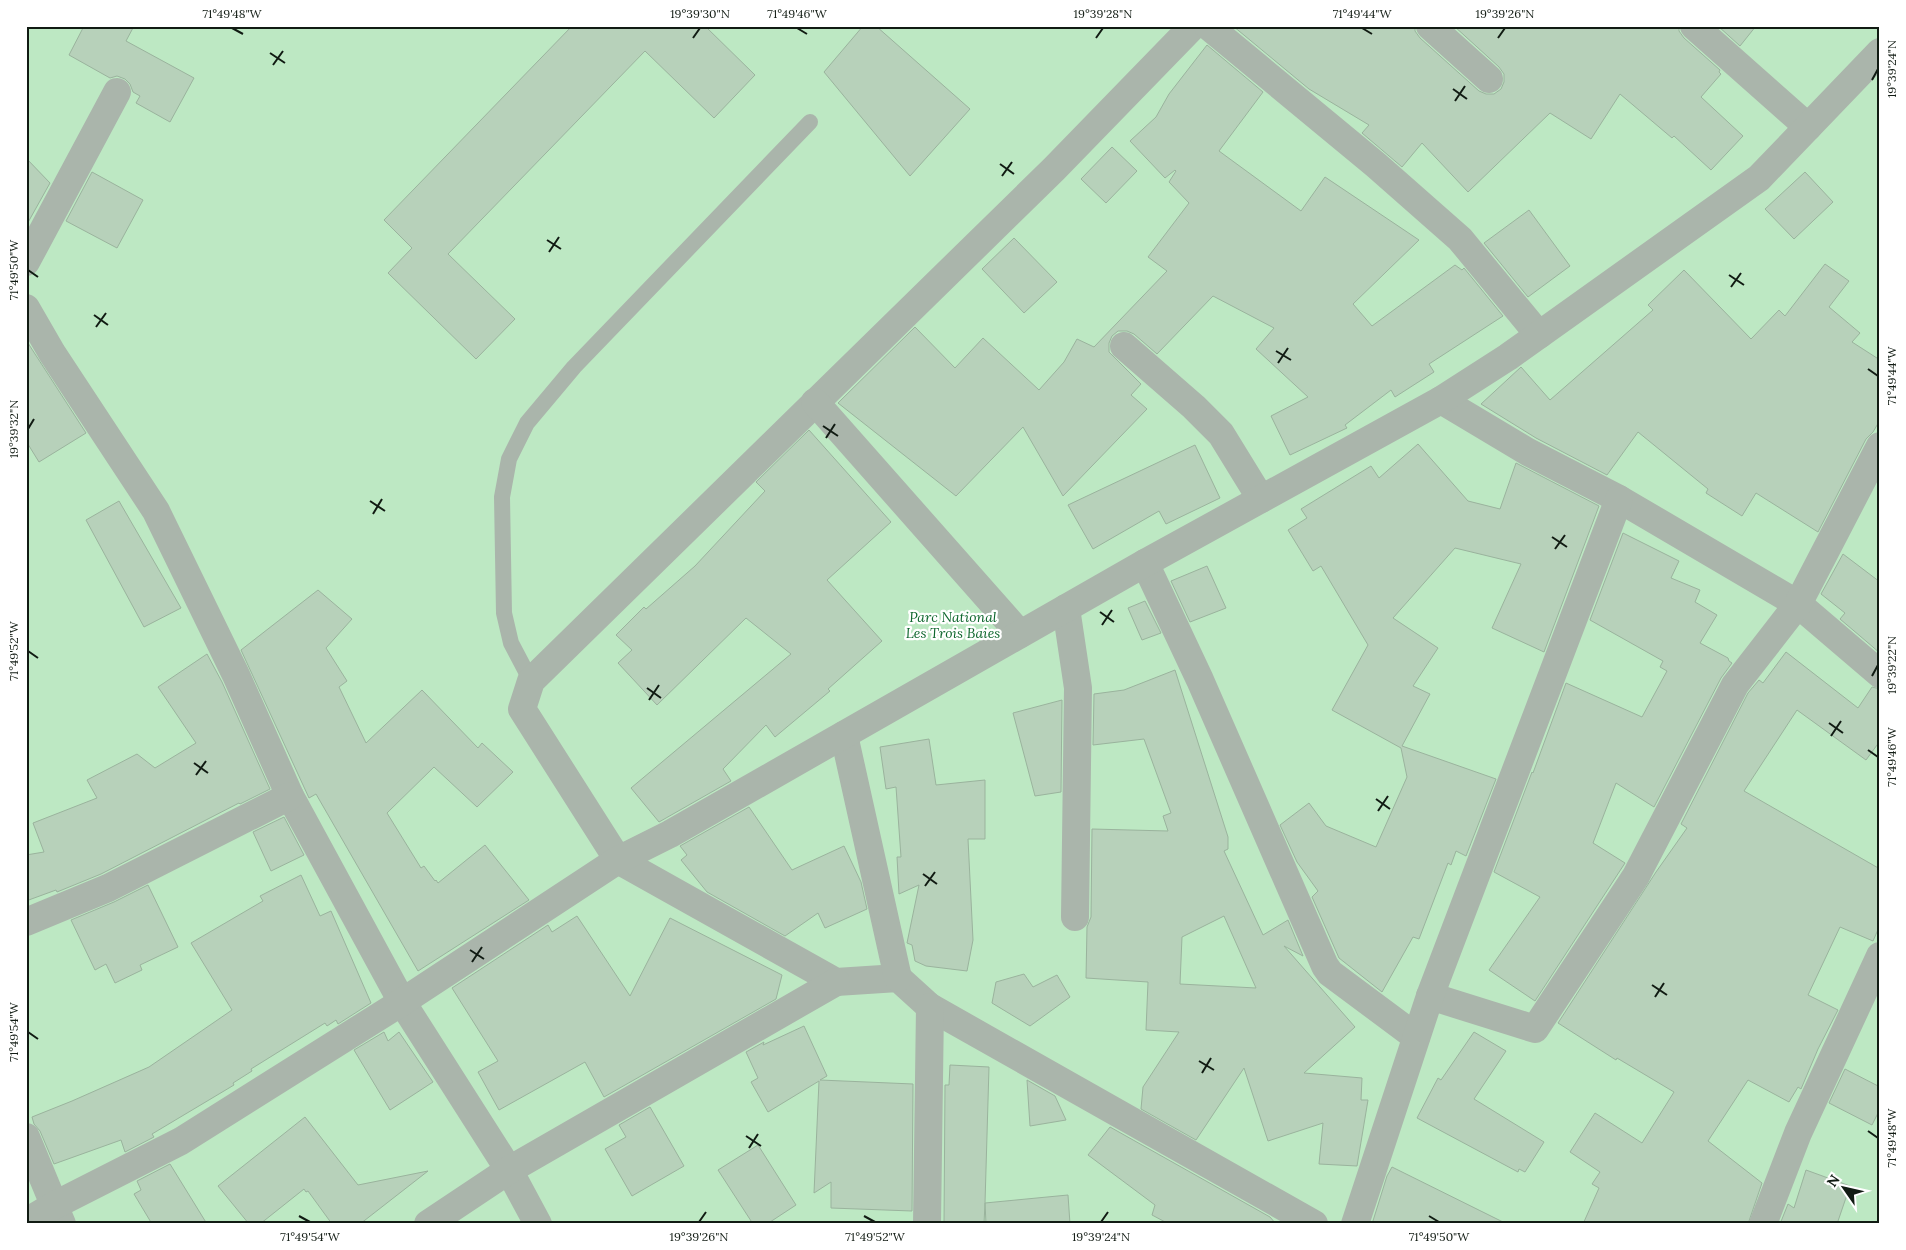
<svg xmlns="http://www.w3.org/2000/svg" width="1906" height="1250" font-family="Lora,serif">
  <rect width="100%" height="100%" fill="#dffae2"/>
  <rect fill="#bde8c3" x="26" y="26" width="1854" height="1198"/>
  <g fill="#b7d1ba" stroke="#9ab39d" fill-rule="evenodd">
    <path d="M84 26H134L126 41 194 78 170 122 136 103 140 96 133 92 130 84 125 79 117 76 110 78 69 55Z"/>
    <path d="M572 26H705L755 75 714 118 645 51 448 254 515 319 476 359 388 273 412 248 384 220Z"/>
    <path d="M863 26H876L970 109 910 176 824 72Z"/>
    <path d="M1233 26H1415V31L1420 38 1479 91 1486 94H1494L1501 89 1504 82V74L1499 67 1454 26H1679V31L1684 38 1720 70 1719 72 1721 74 1701 97 1743 136 1711 170 1674 136 1672 138 1620 94 1591 139 1550 113 1468 192 1422 143 1402 167 1362 133 1369 125 1309 89Z"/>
    <path d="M1718 26H1756L1740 46Z"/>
    <path d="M1207 45 1263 92 1219 151 1301 211 1325 177 1419 240 1353 304 1372 326 1455 265 1462 270 1464 268 1503 316 1429 364 1434 372 1395 397 1391 390 1345 425 1347 428 1290 455 1271 416 1308 397 1256 349 1274 328 1213 296 1157 354 1134 334 1127 331H1118L1112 336 1109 343V352L1141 384 1131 395 1147 409 1063 496 1023 427 956 496 838 403 915 327 955 368 983 338 1039 390 1064 362 1077 339 1094 347 1167 271 1148 257 1189 203 1169 182 1176 171 1175 170 1165 178 1130 141 1156 117 1169 94Z"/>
    <path d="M1112 147 1137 171 1106 203 1081 179Z"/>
    <path d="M26 158 50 183 26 226Z"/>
    <path d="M92 172 143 200 117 248 66 221Z"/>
    <path d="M1805 172 1833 202 1794 239 1765 209Z"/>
    <path d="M1529 210 1570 266 1528 297 1484 243Z"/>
    <path d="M1014 238 1057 282 1024 313 982 269Z"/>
    <path d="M1825 264 1849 281 1829 307 1860 333 1852 342 1880 360V420L1873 432 1866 439 1818 532 1756 493 1742 516 1706 493 1708 489 1638 432 1607 475 1536 438 1481 404 1521 367 1550 400 1653 310 1648 305 1684 270 1751 339 1779 310 1785 316Z"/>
    <path d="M26 340 86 433 39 462 26 441Z"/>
    <path d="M809 430 891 522 827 580 882 641 828 689 830 691 775 737 766 725 723 769 731 781 659 822 631 788 791 654 746 618 657 705 618 663 632 650 616 635 644 607 646 609 695 566 765 491 756 482Z"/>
    <path d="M1418 444 1468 501 1500 509 1516 463 1599 506 1544 652 1492 628 1521 564 1455 548 1393 618 1438 648 1413 686 1430 694 1402 746 1496 779 1466 856 1456 851 1451 865 1448 863 1419 939 1413 937 1382 992 1339 958 1312 897 1318 891 1297 862 1280 825 1309 803 1326 826 1376 847 1407 777 1401 748 1332 710 1368 645 1321 566 1313 571 1288 530 1307 518 1301 509 1371 466 1379 478Z"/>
    <path d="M1195 445 1220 498 1166 524 1159 511 1093 549 1068 505Z"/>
    <path d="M119 501 181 608 144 627 86 520Z"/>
    <path d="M1623 533 1679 561 1671 578 1700 590 1695 602 1717 615 1700 643 1728 658 1729 661 1732 663 1721 678 1654 807 1616 783 1593 843 1625 863 1535 1001 1489 970 1540 897 1494 872 1532 772 1533 773 1566 683 1642 717 1667 671 1660 667 1663 661 1590 620Z"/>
    <path d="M1843 554 1880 582V653L1840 619 1845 613 1821 594Z"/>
    <path d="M1207 566 1226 608 1190 622 1171 581Z"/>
    <path d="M318 590 352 619 326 648 347 681 339 687 366 743 422 690 478 748 482 743 513 772 477 807 434 767 387 813 421 868 424 866 435 881 436 880 438 883 485 845 529 900 418 971 316 794 309 798 241 650Z"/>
    <path d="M1145 601 1161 633 1142 640 1128 608Z"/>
    <path d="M1786 652 1858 708 1872 687 1880 689V741L1866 760 1797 710 1744 791 1880 869V925L1873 941 1840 927 1808 995 1838 1010 1818 1049 1801 1089 1798 1087 1789 1102 1748 1080 1708 1141 1762 1183 1748 1224H1583L1599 1188 1592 1184 1600 1172 1570 1152 1595 1113 1642 1143 1674 1092 1617 1058 1616 1060 1558 1023 1656 872 1687 828 1681 824 1748 693 1759 680 1763 683Z"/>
    <path d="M207 654 222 682 270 789 240 804 239 803 101 874 57 892 56 890 26 901V855L44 852 33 823 97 798 87 780 137 754 155 768 196 743 158 687Z"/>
    <path d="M1175 670 1228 837V849L1224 851 1263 935 1288 920 1303 956 1284 946 1355 1027 1304 1073 1362 1078 1361 1100H1368L1357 1166 1319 1164 1323 1123 1268 1141 1244 1068 1196 1140 1141 1109 1143 1087 1179 1032 1146 1030 1148 982 1086 978 1087 927 1091 917 1092 829 1168 831 1163 816 1171 813 1144 739 1093 745 1094 694 1124 690ZM1224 916 1256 988 1180 984 1182 937Z"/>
    <path d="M1062 700 1061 792 1035 796 1013 713Z"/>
    <path d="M929 739 936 785 985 780V839H968L973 940 967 971 926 966 915 961 912 945 907 943 919 885 899 894 897 857H901L896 787 886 789 880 747Z"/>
    <path d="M749 807 792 870 844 846 861 882 867 909 825 928 818 913 785 936 707 892 681 860 687 855 680 846Z"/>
    <path d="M284 817 304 855 271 871 253 832Z"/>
    <path d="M301 875 320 916 331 911 371 1003 338 1024 336 1020 327 1026 325 1023 251 1069 252 1071 233 1083 234 1085 152 1134 154 1137 125 1152 121 1140 54 1164 40 1131 34 1124 32 1117 72 1101 149 1067 232 1010 191 943 263 901 260 896Z"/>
    <path d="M148 885 178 947 140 965 142 970 115 983 106 964 95 970 71 920 114 902Z"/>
    <path d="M577 916 630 996 670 918 782 975 776 999 604 1097 585 1062 499 1110 478 1072 498 1061 452 988 548 925 552 932Z"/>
    <path d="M1024 974 1033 987 1057 975 1070 997 1030 1026 992 1003 996 982Z"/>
    <path d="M804 1026 827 1076 820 1080 913 1084 912 1211 831 1208V1182L814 1193 819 1081 768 1112 751 1082 758 1078 746 1052 764 1042 763 1045Z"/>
    <path d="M384 1032 388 1041 399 1032 433 1082 390 1110 354 1050Z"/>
    <path d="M1474 1032 1506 1051 1474 1099 1544 1142 1525 1172 1519 1169 1518 1172 1417 1118 1438 1078 1441 1080Z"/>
    <path d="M950 1065 989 1067 985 1203 1068 1195 1070 1224H986L985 1203 984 1224H944L945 1085H949Z"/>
    <path d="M1845 1069 1880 1087V1109L1872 1125 1829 1103Z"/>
    <path d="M1027 1080 1055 1096 1066 1120 1030 1126Z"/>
    <path d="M650 1107 684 1166 632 1196 605 1149 626 1137 619 1125Z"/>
    <path d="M305 1117 358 1185 428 1171 360 1224H332L308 1191 306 1192 304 1189 260 1224H249L218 1186Z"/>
    <path d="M1110 1127 1270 1217 1276 1224H1169L1152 1215 1155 1205 1088 1155Z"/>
    <path d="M758 1145 796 1205 767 1224H753L718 1170Z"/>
    <path d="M170 1164 207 1224H152L134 1194 141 1190 137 1181Z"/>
    <path d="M1392 1167 1507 1224H1372L1387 1176Z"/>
    <path d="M1806 1170 1850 1186 1837 1224H1780L1788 1204 1794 1208Z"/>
  </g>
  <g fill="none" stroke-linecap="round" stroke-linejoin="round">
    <path stroke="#aab5ab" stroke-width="16" d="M531 681 511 643 504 613 502 497 509 459 527 423 574 367 810 122"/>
    <g stroke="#aab5ab" stroke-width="28">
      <path d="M1193 26 1054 169 531 681 522 709 618 860 836 982 898 978 930 1007 1314 1224"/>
      <path d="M1208 26 1376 165 1460 239 1539 335"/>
      <path d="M1430 26 1489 79"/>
      <path d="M1694 26 1808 127"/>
      <path d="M26 262 117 92"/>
      <path d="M26 308 52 353 156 511 236 675 290 796 402 1002 509 1170 538 1224"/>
      <path d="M1124 346 1194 407 1221 434 1261 499"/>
      <path d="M1441 400 1528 452 1619 499 1798 604 1880 674"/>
      <path d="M815 402 1020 634"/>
      <path d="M1145 563 1200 680 1325 966 1330 973 1416 1037"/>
      <path d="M1066 608 1078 688 1075 917"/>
      <path d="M844 735 898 978"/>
      <path d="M26 922 108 888 290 796"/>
      <path d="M1430 996 1535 1029 1636 876 1735 685 1798 604 1880 446"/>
      <path d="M26 1137 62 1224"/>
      <path d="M26 1222 53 1206 181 1141 402 1002 618 860 670 834 1145 563 1441 400 1508 357 1759 178 1880 52"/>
      <path d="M428 1224 509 1170 836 982"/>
      <path d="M927 1224 930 1007"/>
      <path d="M1355 1224 1430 996 1619 499"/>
      <path d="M1763 1224 1798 1133 1880 956"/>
    </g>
  </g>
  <path fill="none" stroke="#111b13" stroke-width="2" d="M232 28 243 34M797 28 807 34M1362 28 1372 34M693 38 700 28M1096 38 1103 28M1498 38 1505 28M270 53 285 63M273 65 283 51M1872 80 1878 69M1453 89 1467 99M1455 101 1465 86M1000 164 1014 174M1002 176 1012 162M547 240 561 249M549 252 559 237M28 270 38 277M1729 275 1744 285M1731 287 1741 273M94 315 108 325M96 327 106 313M1276 351 1291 360M1278 363 1288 348M1868 369 1878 376M823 426 838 436M28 429 34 419M826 438 835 424M370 501 385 511M373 514 382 499M1552 537 1567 547M1555 549 1565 535M1100 612 1114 622M1102 625 1112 610M28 651 38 658M1872 676 1878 665M647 688 661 698M649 700 659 685M1829 723 1843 733M1831 736 1841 721M1868 750 1878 757M194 763 208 773M196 775 206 761M1376 799 1390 809M1378 811 1388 796M923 874 937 884M925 886 935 872M470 950 484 959M472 962 482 947M1652 985 1667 995M1655 997 1664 983M28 1032 38 1039M1199 1061 1214 1070M1202 1073 1211 1058M1868 1131 1878 1138M746 1136 761 1146M749 1148 758 1134M299 1216 310 1222M864 1216 875 1222M1429 1216 1439 1222M699 1222 706 1212M1101 1222 1108 1212"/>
  <g text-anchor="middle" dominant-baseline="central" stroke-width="4.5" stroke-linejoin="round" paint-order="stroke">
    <g font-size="14" font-style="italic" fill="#0d662c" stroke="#fff">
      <text x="953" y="617">Parc National<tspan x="953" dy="16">Les Trois Baies</tspan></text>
    </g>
  </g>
  <rect width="1906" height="1250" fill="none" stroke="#ffffff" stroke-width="55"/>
  <g transform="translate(1844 1188) rotate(304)" stroke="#ffffff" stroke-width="4" paint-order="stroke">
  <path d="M0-4L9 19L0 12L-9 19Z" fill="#111b13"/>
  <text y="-8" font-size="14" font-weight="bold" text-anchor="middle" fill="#111b13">N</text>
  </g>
  <rect x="28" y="28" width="1850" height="1194" fill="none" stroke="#111b13" stroke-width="2"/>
  <g font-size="12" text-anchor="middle" fill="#111b13">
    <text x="232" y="18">71°49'48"W</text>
    <text x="700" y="18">19°39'30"N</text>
    <text x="797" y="18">71°49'46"W</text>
    <text x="1103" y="18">19°39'28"N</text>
    <text x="1362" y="18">71°49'44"W</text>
    <text x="1505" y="18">19°39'26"N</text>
    <text transform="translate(1892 69) rotate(-90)" y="4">19°39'24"N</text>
    <text transform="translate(14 270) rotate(-90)" y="4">71°49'50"W</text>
    <text transform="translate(1892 376) rotate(-90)" y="4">71°49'44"W</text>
    <text transform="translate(14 429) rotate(-90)" y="4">19°39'32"N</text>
    <text transform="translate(14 651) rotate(-90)" y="4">71°49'52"W</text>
    <text transform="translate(1892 665) rotate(-90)" y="4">19°39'22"N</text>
    <text transform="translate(1892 757) rotate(-90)" y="4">71°49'46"W</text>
    <text transform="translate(14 1032) rotate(-90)" y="4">71°49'54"W</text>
    <text transform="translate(1892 1138) rotate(-90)" y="4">71°49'48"W</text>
    <text x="310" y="1241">71°49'54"W</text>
    <text x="699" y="1241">19°39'26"N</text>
    <text x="875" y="1241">71°49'52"W</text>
    <text x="1101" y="1241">19°39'24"N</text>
    <text x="1439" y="1241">71°49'50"W</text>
  </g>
</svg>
